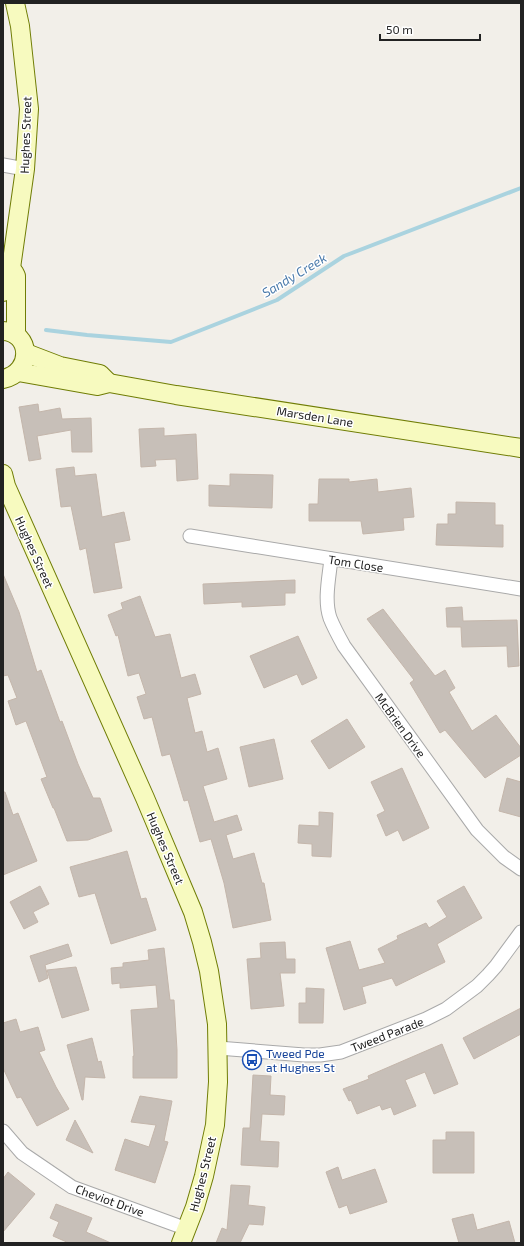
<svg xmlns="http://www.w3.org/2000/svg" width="524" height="1246" font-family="'Exo 2',sans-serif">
  <rect width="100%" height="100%" fill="#f2efe9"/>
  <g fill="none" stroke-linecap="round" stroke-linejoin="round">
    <path stroke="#aad3df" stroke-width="4" d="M46 330 87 335 171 342 277 300 344 256 521 188"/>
  </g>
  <g fill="#c7bfb8" stroke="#c4b6ab">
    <path d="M38 404 39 412 60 408 62 419 91 418 92 452H72L71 430 37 436 41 459 29 461 19 407Z"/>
    <path d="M164 428V436L196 434 198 479 177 481 176 459 155 460 156 466 141 467 139 429Z"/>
    <path d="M74 467 75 476 96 474 102 517 124 512 130 540 114 543 122 588 94 593 86 548 80 550 71 506 61 507 56 469Z"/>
    <path d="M230 474 273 475 272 508 209 506V485L230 486Z"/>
    <path d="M319 479H349V482L377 479 378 492 411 488 414 517 403 518 404 530 363 534 361 521H309V504H318Z"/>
    <path d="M456 502 495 503V525H503V547L436 545 437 524H448V514H456Z"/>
    <path d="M3 574 19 612 37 672 41 670 60 722 62 721 78 764 93 798H100L112 831 88 840 67 841 54 808H53L41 779 47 777 26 721 16 725 8 701 17 698 8 675 3 676Z"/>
    <path d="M295 580V593H285V605L242 607V602L204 604 203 584Z"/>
    <path d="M140 596 155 637 170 634 181 678 195 674 201 694 187 698 195 733 202 731 207 752 218 748 227 779 203 786 214 822 237 815 242 830 226 835 233 859 254 853 262 883H264L271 920 233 928 224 883 211 839 200 842 188 800 184 801 170 754 162 756 152 717 144 719 137 697 146 694 139 673 128 676 118 635 116 636 108 615 123 609 121 603Z"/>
    <path d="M462 607 463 621 517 620 519 666 508 667 507 646 462 647 461 627H447L446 608Z"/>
    <path d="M383 609 435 676 445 670 455 688 449 692 472 731 496 715 521 748V755L485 778 445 730 440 733 410 683 414 680 367 619Z"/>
    <path d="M298 636 317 678 302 685 297 674 264 688 250 656Z"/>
    <path d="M347 719 365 747 329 769 311 741Z"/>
    <path d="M274 739 283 779 249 787 240 747Z"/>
    <path d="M402 768 429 828 403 841 398 830 386 836 377 815 385 811 371 782Z"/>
    <path d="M507 778 521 782V817L499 811Z"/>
    <path d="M3 792H5L13 815 18 813 37 861 3 875Z"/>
    <path d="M319 812 333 813 331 857 312 856V844L298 843 299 825 319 826Z"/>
    <path d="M127 851 141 899 146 898 156 930 111 944 95 893 79 897 70 867Z"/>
    <path d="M40 886 49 904 33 912 38 922 24 929 10 902Z"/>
    <path d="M464 886 482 918 437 944 445 962 396 986 392 978 362 987 366 1003 344 1010 326 948 350 941 359 970 385 963 378 949 398 939 397 936 426 923 429 928 447 917 437 901Z"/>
    <path d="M285 942 286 959H295V973H280L284 1006 251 1009 247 959 261 958 260 943Z"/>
    <path d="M68 944 72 956 45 965 48 978 39 982 30 956Z"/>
    <path d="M164 948 170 1000H174L177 1050V1078H133V1056H134L131 1010 158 1008 156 985 120 988V983L112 984 111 968 123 967V963L149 960 148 950Z"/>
    <path d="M76 967 89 1010 62 1018 47 970Z"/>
    <path d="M306 988 324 989 323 1023H299V1003H306Z"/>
    <path d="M521 1008V1034L474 1059 463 1038Z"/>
    <path d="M16 1019 20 1032 38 1027 45 1050 39 1052 56 1087 69 1109 37 1126 21 1097 17 1098 3 1068V1023Z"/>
    <path d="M92 1038 98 1062 101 1061 105 1078 85 1077 83 1100H82L67 1045Z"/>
    <path d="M442 1044 458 1084 434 1094 425 1072 405 1080 416 1106 394 1115 391 1107 382 1110 380 1105 357 1114 351 1100 349 1101 343 1089 369 1079 368 1076Z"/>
    <path d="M253 1075 271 1076 270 1095 285 1096 284 1115 262 1114 260 1141 279 1142 278 1167 241 1165 243 1128H250Z"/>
    <path d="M140 1096 172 1101 164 1141 168 1142 155 1183 115 1170 125 1139 149 1147 156 1125 131 1122Z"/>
    <path d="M75 1120 93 1153 66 1140Z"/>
    <path d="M446 1132H474V1173H433V1140H446Z"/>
    <path d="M338 1167 342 1180 375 1169 387 1202 350 1214 347 1205 339 1208 326 1172Z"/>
    <path d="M8 1172 35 1194 3 1232V1179Z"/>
    <path d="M231 1185 250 1186 248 1205 265 1207 263 1225 249 1224 240 1243H216L222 1228 227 1230Z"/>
    <path d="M56 1204 92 1218 86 1232 111 1243H69L53 1236 59 1222 50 1218Z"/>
    <path d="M473 1214 477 1230 509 1221 515 1243H459L452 1219Z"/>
  </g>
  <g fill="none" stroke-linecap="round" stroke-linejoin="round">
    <g stroke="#a9a9a9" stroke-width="15">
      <g id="street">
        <path d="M3 165 25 169"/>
        <path d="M190 536 521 589"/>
        <path d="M331 559C329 578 324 600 330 618 334 628 339 637 344 646L477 830 504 857 521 869"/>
        <path d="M218 1048 304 1055H320L341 1052 426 1019 446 1009 477 986 488 975 496 966 521 932"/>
        <path d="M3 1131 22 1153 72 1187 187 1229"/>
      </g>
    </g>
    <g stroke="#707d05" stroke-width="20">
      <g id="secondary">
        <path d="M14 272 16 276V335"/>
        <path d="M3 292 6 272 11 268 25 169 29 109 20 26 15 3"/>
        <path d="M3 331C31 332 34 372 3 379"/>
        <path d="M26 353 60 366 100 374 109 383"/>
        <path d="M18 372 97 386 109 383 176 395 521 448"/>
        <path d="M3 474 6 486 145 798 193 912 202 942 209 971 217 1024 218 1082 215 1125 204 1176 195 1207 181 1243"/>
      </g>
    </g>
    <use href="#street" stroke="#fff" stroke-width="13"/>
    <use href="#secondary" stroke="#f7fabf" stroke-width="18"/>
  </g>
  <defs>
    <g id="bus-ring" transform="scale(1)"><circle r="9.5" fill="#fff" stroke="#1a4fb4" stroke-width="1.5"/><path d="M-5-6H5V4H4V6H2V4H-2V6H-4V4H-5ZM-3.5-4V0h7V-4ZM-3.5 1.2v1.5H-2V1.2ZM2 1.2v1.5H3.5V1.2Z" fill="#1a4fb4"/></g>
  </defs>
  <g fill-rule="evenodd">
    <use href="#bus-ring" x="252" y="1060"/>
  </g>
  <g text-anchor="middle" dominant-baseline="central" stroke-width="3" stroke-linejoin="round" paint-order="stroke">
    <g font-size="12" fill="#222" stroke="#fff">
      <text transform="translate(25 135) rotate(-88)">Hughes Street</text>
      <text transform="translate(315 416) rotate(9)">Marsden Lane</text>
      <text transform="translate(35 552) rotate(66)">Hughes Street</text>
      <text transform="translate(356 563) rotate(9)">Tom Close</text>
      <text transform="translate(401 725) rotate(54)">McBrien Drive</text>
      <text transform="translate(166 848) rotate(67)">Hughes Street</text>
      <text transform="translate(387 1034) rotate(-21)">Tweed Parade</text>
      <text transform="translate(202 1174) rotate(-76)">Hughes Street</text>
      <text transform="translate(110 1200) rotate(20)">Cheviot Drive</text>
    </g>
    <g font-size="12" fill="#164399" stroke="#fff" text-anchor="start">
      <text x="266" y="1053">Tweed Pde<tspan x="266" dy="14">at Hughes St</tspan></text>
    </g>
    <g font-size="13" font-style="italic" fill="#4a7aab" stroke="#fff">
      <text transform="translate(294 275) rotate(-31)">Sandy Creek</text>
    </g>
  </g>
  <rect width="524" height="1246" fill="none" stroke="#222222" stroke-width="8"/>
  <path d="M380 34v6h100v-6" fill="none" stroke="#222222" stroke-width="2"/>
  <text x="386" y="34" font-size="12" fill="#222222" stroke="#ffffff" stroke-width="3" paint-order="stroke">50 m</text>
</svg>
